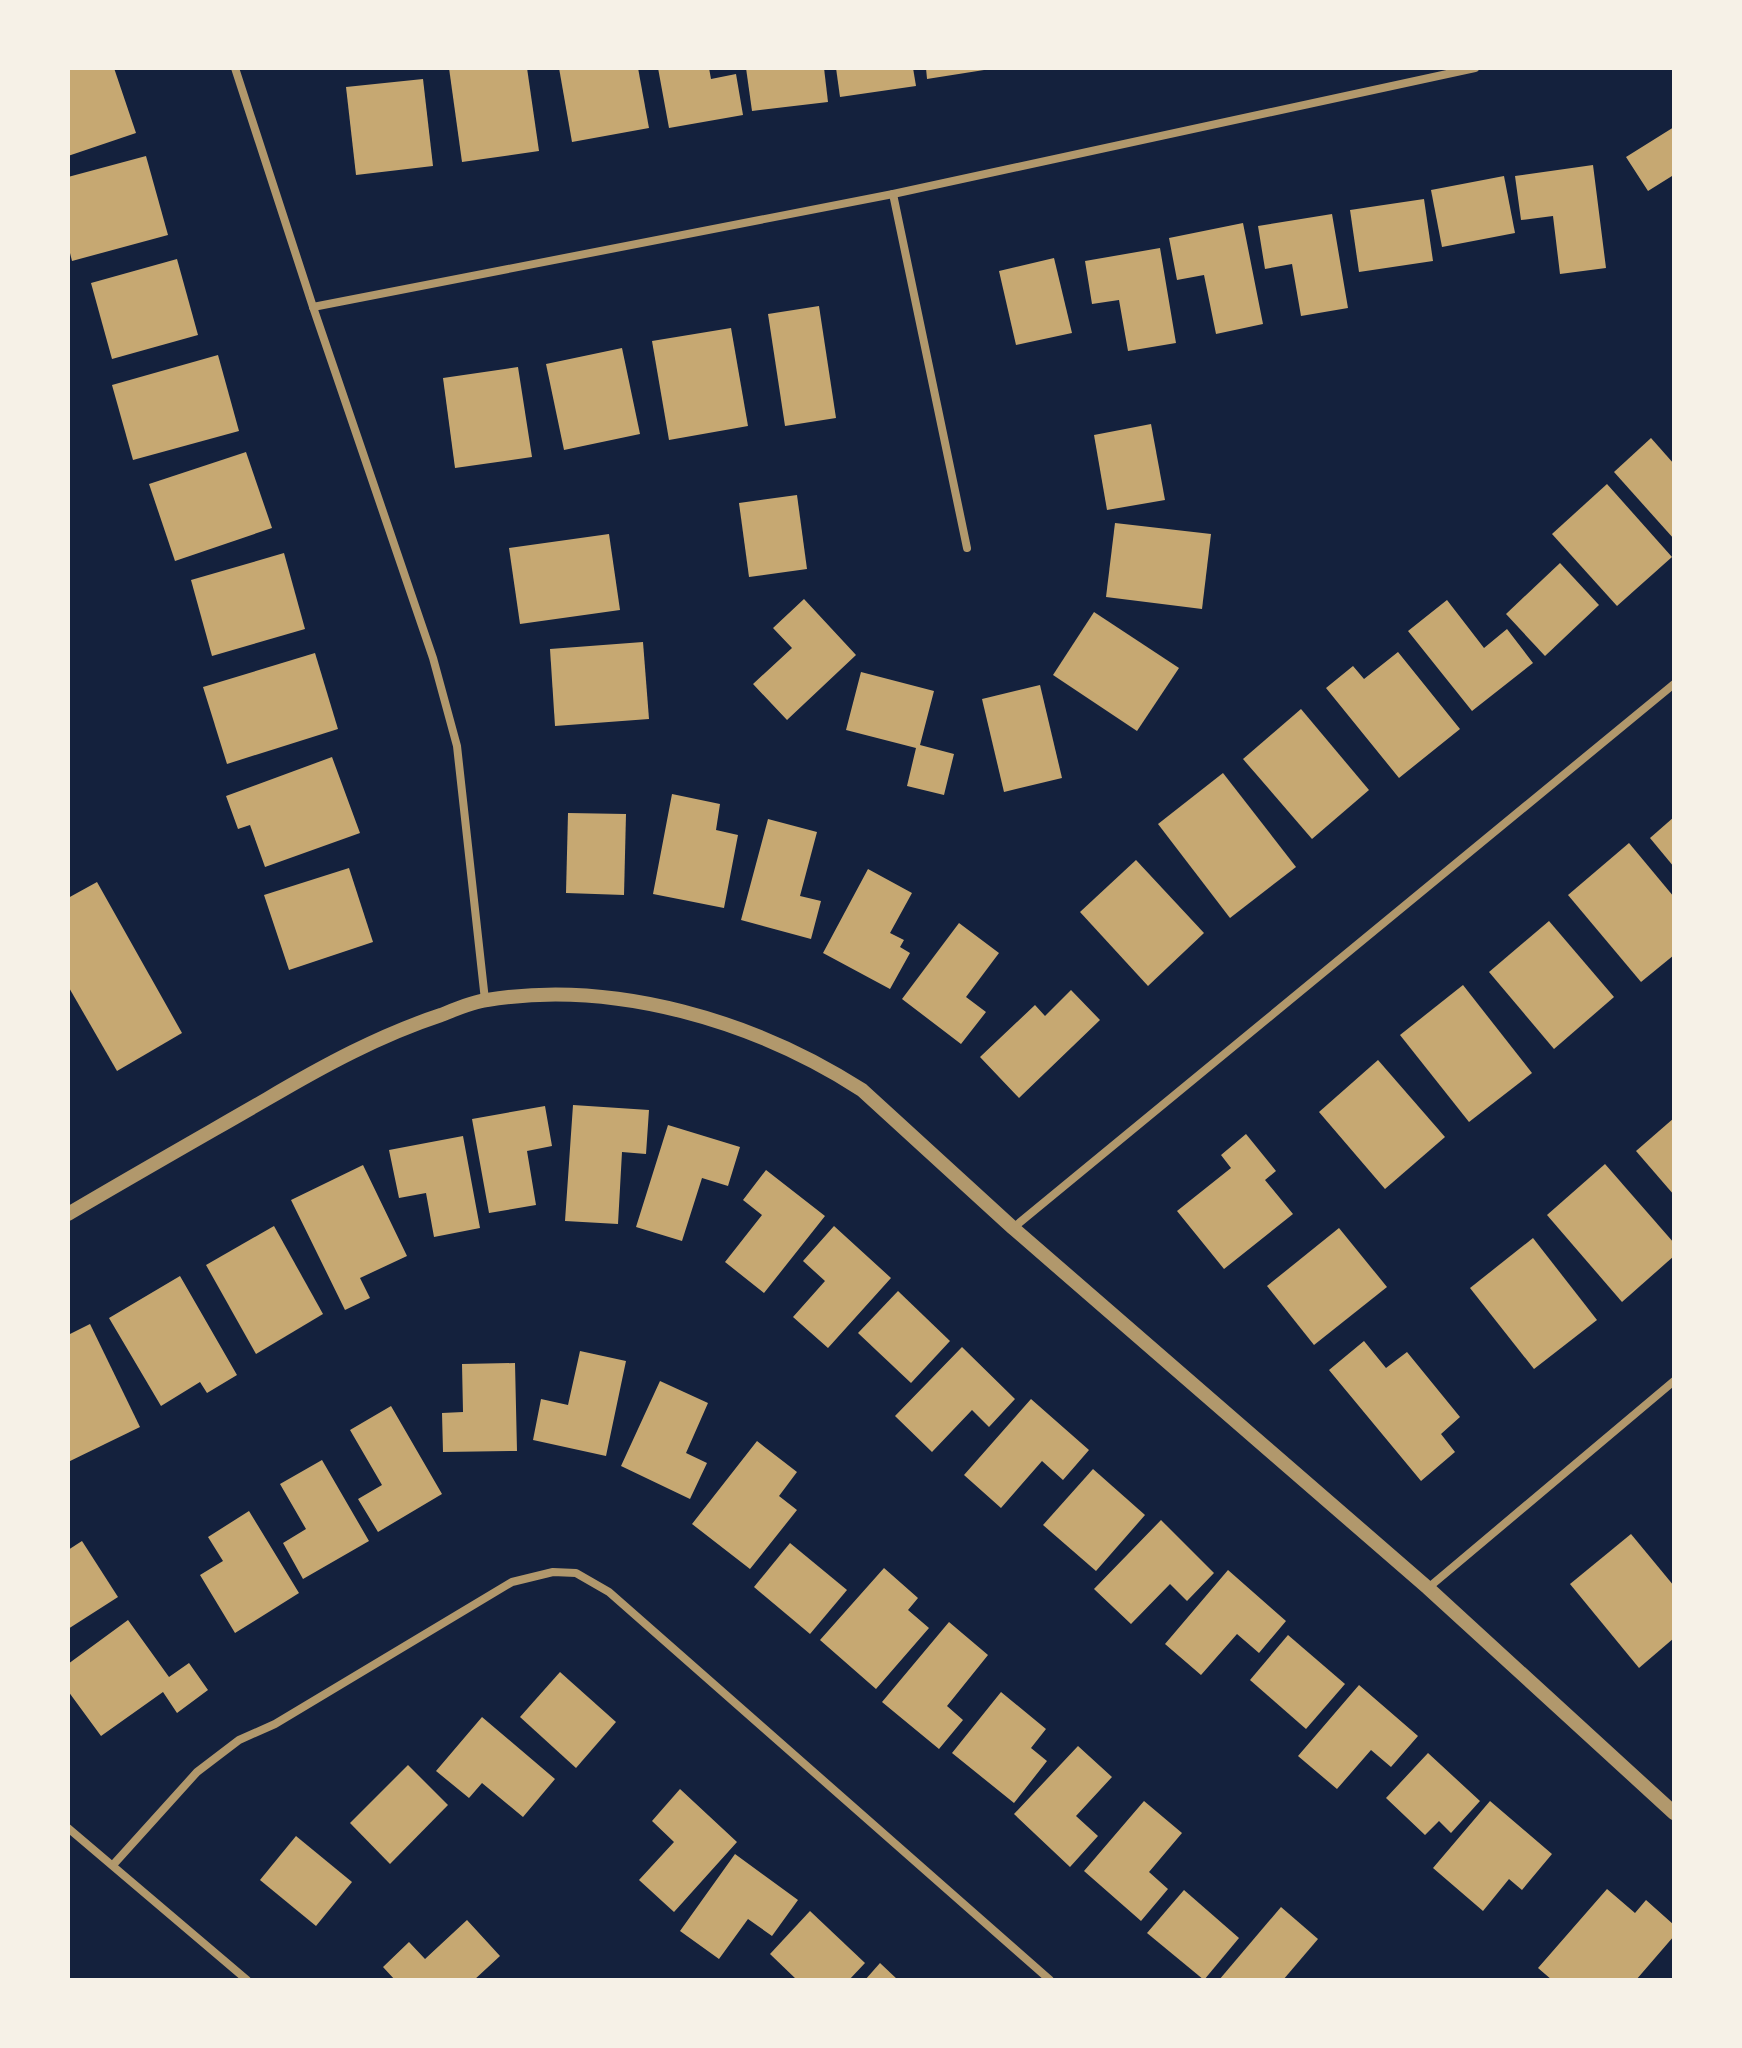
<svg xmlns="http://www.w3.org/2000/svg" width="1742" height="2048" font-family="'Varela Round',sans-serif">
  <rect width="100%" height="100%" fill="#14213d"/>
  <g fill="#c6a872">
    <path d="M68 68H114L136 133 68 156Z"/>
    <path d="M449 68H527L539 151 462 162Z"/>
    <path d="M559 68H638L649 128 572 142Z"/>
    <path d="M658 68H709L711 79 736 74 743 115 669 128Z"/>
    <path d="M746 68H824L828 102 752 111Z"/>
    <path d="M836 68H913L916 86 840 97Z"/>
    <path d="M926 68H984V70L927 79Z"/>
    <path d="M423 79 433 166 356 175 346 87Z"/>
    <path d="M1674 127V179L1672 176 1648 191 1626 157Z"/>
    <path d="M146 156 168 235 72 261 68 245V177Z"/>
    <path d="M1593 165 1606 268 1560 274 1553 216 1521 220 1515 176Z"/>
    <path d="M1504 176 1515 233 1442 247 1431 190Z"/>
    <path d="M1424 199 1433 261 1359 272 1350 210Z"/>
    <path d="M1332 214 1348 308 1301 316 1292 264 1265 269 1258 226Z"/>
    <path d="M1243 223 1263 324 1216 334 1204 275 1177 280 1169 238Z"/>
    <path d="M1160 248 1176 343 1128 351 1119 300 1092 304 1085 261Z"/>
    <path d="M1054 258 1072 333 1016 345 999 271Z"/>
    <path d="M177 259 198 335 112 359 91 283Z"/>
    <path d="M819 306 836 418 785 426 768 314Z"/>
    <path d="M731 328 748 426 669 440 652 341Z"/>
    <path d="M622 348 640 434 564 450 546 364Z"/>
    <path d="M218 355 239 431 133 460 112 385Z"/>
    <path d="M518 367 532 457 455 468 443 378Z"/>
    <path d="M1151 424 1165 500 1107 510 1094 435Z"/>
    <path d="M1651 438 1674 464V539L1614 472Z"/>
    <path d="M246 452 272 528 175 561 149 484Z"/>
    <path d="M1607 484 1672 557 1617 606 1552 534Z"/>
    <path d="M797 495 807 569 749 577 739 503Z"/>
    <path d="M1115 523 1211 534 1202 609 1106 597Z"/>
    <path d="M609 534 620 610 520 624 509 548Z"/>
    <path d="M284 553 305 629 212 656 191 580Z"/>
    <path d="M1560 563 1599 605 1545 656 1506 614Z"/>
    <path d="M804 599 856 655 787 720 753 684 792 648 773 628Z"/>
    <path d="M1447 600 1484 648 1507 629 1533 663 1472 711 1408 631Z"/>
    <path d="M1094 612 1179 668 1137 731 1053 675Z"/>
    <path d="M643 642 649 719 555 726 550 649Z"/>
    <path d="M1398 652 1460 729 1399 778 1326 688 1353 666 1364 679Z"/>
    <path d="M315 653 338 729 227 764 203 687Z"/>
    <path d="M861 672 934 691 920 745 954 754 944 795 907 786 916 748 846 730Z"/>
    <path d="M1040 685 1062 778 1004 792 982 699Z"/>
    <path d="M1301 709 1369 790 1312 839 1243 759Z"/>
    <path d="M332 757 360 833 265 867 250 825 238 829 226 796Z"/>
    <path d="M1223 773 1296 867 1230 918 1158 824Z"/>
    <path d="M672 794 720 804 716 830 738 835 724 908 653 894Z"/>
    <path d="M568 813 626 814 624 895 566 893Z"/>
    <path d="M1674 817V867L1650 838Z"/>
    <path d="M768 819 817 832 800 896 821 901 811 939 741 920Z"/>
    <path d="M1629 843 1674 897V955L1641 982 1568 895Z"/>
    <path d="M1136 860 1204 933 1148 986 1080 912Z"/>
    <path d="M349 868 373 942 289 970 264 895Z"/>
    <path d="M868 869 912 893 890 933 904 940 900 947 910 953 890 989 823 953Z"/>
    <path d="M97 882 182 1033 117 1071 68 986V898Z"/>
    <path d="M1549 921 1614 997 1554 1049 1489 972Z"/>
    <path d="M959 923 999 953 966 997 986 1012 961 1044 902 999Z"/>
    <path d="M1463 985 1532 1073 1469 1122 1400 1035Z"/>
    <path d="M1071 990 1100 1020 1019 1098 980 1057 1035 1005 1045 1016Z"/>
    <path d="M1378 1060 1445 1137 1385 1189 1319 1112Z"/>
    <path d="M573 1105 649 1110 646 1154 622 1152 618 1224 565 1221Z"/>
    <path d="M545 1106 552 1146 527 1151 536 1205 489 1213 472 1119Z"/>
    <path d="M1674 1118V1195L1636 1151Z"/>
    <path d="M668 1125 740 1147 728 1186 702 1178 682 1241 636 1227Z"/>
    <path d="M1246 1134 1276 1171 1265 1180 1293 1214 1224 1269 1177 1211 1231 1168 1221 1155Z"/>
    <path d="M463 1136 480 1228 434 1237 426 1193 399 1198 389 1150Z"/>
    <path d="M1605 1164 1674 1243V1256L1622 1302 1547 1215Z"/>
    <path d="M363 1165 407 1256 360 1278 370 1298 345 1310 291 1200Z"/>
    <path d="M766 1170 825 1216 764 1293 725 1262 762 1215 743 1200Z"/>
    <path d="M274 1226 323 1314 256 1354 206 1265Z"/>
    <path d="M834 1226 891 1278 828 1348 793 1317 825 1281 803 1261Z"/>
    <path d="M1339 1228 1387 1287 1314 1345 1267 1286Z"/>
    <path d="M1533 1238 1597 1320 1534 1369 1470 1288Z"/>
    <path d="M180 1276 237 1375 207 1393 200 1382 161 1406 109 1318Z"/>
    <path d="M898 1291 950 1341 911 1383 858 1333Z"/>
    <path d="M90 1324 140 1427 68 1462V1335Z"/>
    <path d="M1364 1341 1386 1368 1407 1352 1460 1417 1441 1434 1455 1452 1421 1481 1329 1370Z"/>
    <path d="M962 1347 1015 1399 989 1427 972 1410 932 1452 895 1416Z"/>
    <path d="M580 1351 626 1361 606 1456 533 1440 541 1399 568 1405Z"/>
    <path d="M515 1363 517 1451 443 1452 442 1413 463 1412 462 1364Z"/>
    <path d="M660 1381 708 1403 686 1453 707 1463 690 1499 621 1466Z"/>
    <path d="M1031 1399 1089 1450 1063 1480 1042 1461 1001 1508 964 1475Z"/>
    <path d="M391 1406 442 1494 378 1532 358 1499 382 1485 350 1430Z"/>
    <path d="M757 1441 797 1472 779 1496 797 1510 750 1569 692 1524Z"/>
    <path d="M322 1460 369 1541 303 1579 283 1543 306 1529 280 1484Z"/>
    <path d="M1093 1469 1145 1515 1096 1571 1043 1525Z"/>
    <path d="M249 1511 299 1593 235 1633 200 1575 223 1561 208 1537Z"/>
    <path d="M1161 1520 1214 1573 1187 1601 1170 1584 1131 1624 1094 1589Z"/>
    <path d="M1631 1534 1674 1586V1638L1639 1668 1570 1584Z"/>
    <path d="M82 1541 118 1597 68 1629V1550Z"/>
    <path d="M790 1543 847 1590 810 1634 754 1587Z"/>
    <path d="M884 1568 918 1598 908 1610 929 1628 876 1689 820 1640Z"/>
    <path d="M1228 1570 1286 1621 1259 1653 1237 1634 1201 1675 1165 1644Z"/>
    <path d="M128 1620 169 1677 189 1663 208 1690 177 1713 163 1692 101 1736 68 1691V1664Z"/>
    <path d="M949 1622 988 1655 947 1706 963 1720 939 1749 882 1702Z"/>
    <path d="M1288 1635 1345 1684 1306 1729 1250 1680Z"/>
    <path d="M560 1672 616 1722 576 1768 520 1717Z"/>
    <path d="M1359 1685 1418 1736 1391 1767 1371 1750 1337 1789 1298 1756Z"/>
    <path d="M1001 1692 1046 1729 1031 1748 1047 1761 1014 1803 952 1753Z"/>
    <path d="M482 1717 555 1779 523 1817 482 1783 469 1798 436 1771Z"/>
    <path d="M1078 1746 1112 1777 1076 1816 1098 1836 1070 1867 1014 1814Z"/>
    <path d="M1428 1753 1480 1801 1451 1833 1439 1821 1425 1835 1386 1798Z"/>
    <path d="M408 1765 448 1805 390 1864 350 1823Z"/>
    <path d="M680 1789 737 1842 674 1912 639 1880 674 1842 652 1821Z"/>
    <path d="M1144 1801 1182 1833 1149 1872 1168 1889 1141 1921 1084 1871Z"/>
    <path d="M1490 1801 1552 1854 1522 1890 1509 1879 1483 1911 1433 1868Z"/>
    <path d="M296 1836 352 1882 316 1926 260 1880Z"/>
    <path d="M735 1854 798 1900 772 1936 748 1919 719 1959 680 1931Z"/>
    <path d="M1607 1889 1635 1913 1646 1900 1674 1925V1936L1636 1980H1552L1538 1968Z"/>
    <path d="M1184 1890 1239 1938 1204 1980 1147 1933Z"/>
    <path d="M1281 1907 1318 1939 1283 1980H1219Z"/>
    <path d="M810 1911 865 1963 849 1980H797L770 1954Z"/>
    <path d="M467 1920 500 1956 474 1980H395L383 1967 409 1942 425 1959Z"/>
    <path d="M880 1963 898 1980H865Z"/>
  </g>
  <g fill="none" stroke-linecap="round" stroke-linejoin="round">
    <g stroke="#b1986c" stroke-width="8">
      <path d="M235 68 313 307 433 658 457 746 485 1000"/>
      <path d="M893 194 967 548"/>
      <path d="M313 307 893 194 1475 68"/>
      <path d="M1013 1228 1674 684"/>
      <path d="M1428 1588 1674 1381"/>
      <path d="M68 1828 247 1980"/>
      <path d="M113 1865 197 1772 239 1740 275 1724 512 1582 553 1572 576 1573 609 1592 1050 1980"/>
    </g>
    <path stroke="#b1986c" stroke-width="14" d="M68 1214C134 1175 201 1137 267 1099 323 1066 380 1035 441 1015 456 1009 472 1002 487 1000 614 979 755 1021 862 1090L1013 1228 1428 1588 1674 1813"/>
  </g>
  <rect width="1742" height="2048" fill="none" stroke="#f6f1e7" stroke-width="140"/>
</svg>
